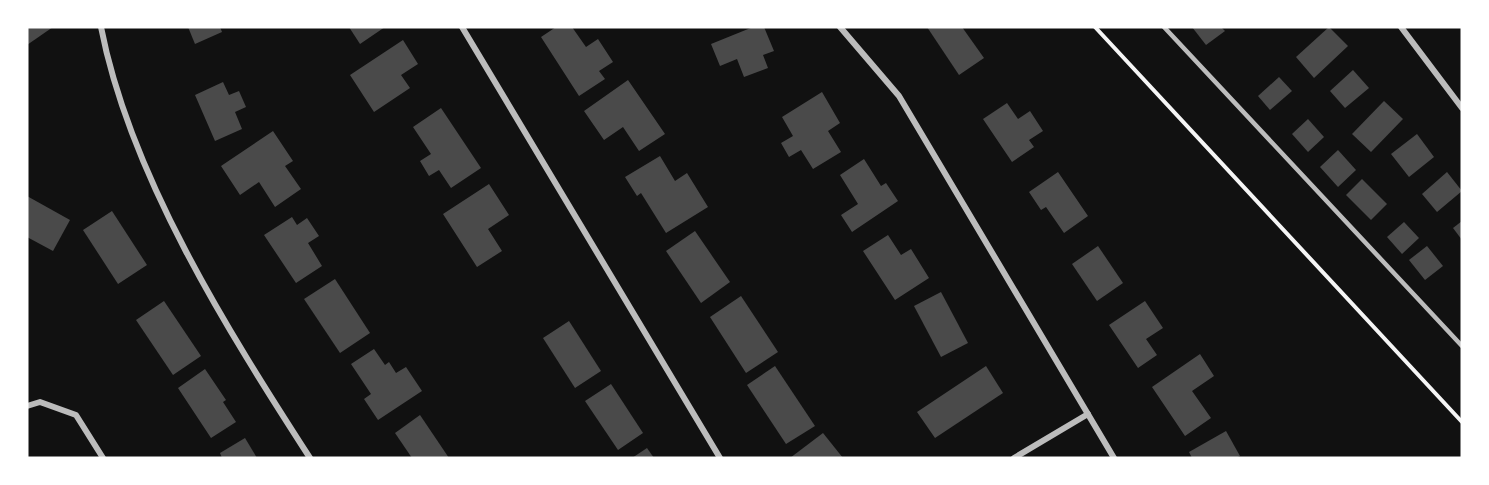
<svg xmlns="http://www.w3.org/2000/svg" width="1489" height="485" font-family="Arial,sans-serif">
  <rect width="100%" height="100%" fill="#111"/>
  <g fill="#4a4a4a">
    <path d="M27 27H53L27 45Z"/>
    <path d="M188 27H220L222 32 195 44Z"/>
    <path d="M349 27H385L360 44Z"/>
    <path d="M556 27H572L586 47 598 39 613 62 599 71 605 79 579 96 541 37Z"/>
    <path d="M753 27H764L774 51 763 55 768 68 744 77 737 59 720 66 711 44Z"/>
    <path d="M927 27H962L984 58 959 75Z"/>
    <path d="M1192 27H1221L1225 31 1206 45Z"/>
    <path d="M1329 27 1348 46 1314 78 1296 57Z"/>
    <path d="M403 40 418 64 401 75 410 88 374 112 350 75Z"/>
    <path d="M1353 70 1369 88 1345 108 1330 91Z"/>
    <path d="M1279 77 1292 91 1270 110 1258 96Z"/>
    <path d="M628 80 665 134 639 151 623 127 604 140 584 111Z"/>
    <path d="M223 82 229 95 239 91 246 107 235 112 242 129 215 141 195 95Z"/>
    <path d="M822 92 840 123 828 131 841 152 813 169 801 150 789 157 781 143 793 136 782 117Z"/>
    <path d="M1384 101 1403 119 1371 152 1352 134Z"/>
    <path d="M1007 103 1018 119 1030 111 1043 131 1029 140 1034 147 1012 162 983 119Z"/>
    <path d="M441 108 481 168 451 188 439 170 429 176 420 161 431 154 413 127Z"/>
    <path d="M1308 119 1324 137 1308 152 1292 134Z"/>
    <path d="M273 131 293 161 285 166 301 189 275 207 259 182 240 195 221 166Z"/>
    <path d="M1417 134 1434 157 1409 177 1391 154Z"/>
    <path d="M1338 150 1356 170 1338 187 1320 167Z"/>
    <path d="M660 156 675 181 687 173 708 207 666 233 641 193 637 196 625 177Z"/>
    <path d="M864 159 881 186 886 183 898 201 852 232 841 215 858 204 840 175Z"/>
    <path d="M1058 172 1088 216 1064 233 1046 207 1041 210 1029 192Z"/>
    <path d="M1447 172 1462 191 1437 212 1422 194Z"/>
    <path d="M1362 179 1387 204 1371 220 1346 195Z"/>
    <path d="M489 184 509 215 488 229 502 251 477 267 443 214Z"/>
    <path d="M27 196 70 220 53 251 27 237Z"/>
    <path d="M112 211 147 265 118 284 83 230Z"/>
    <path d="M292 217 297 225 307 218 319 236 308 243 322 266 296 283 264 235Z"/>
    <path d="M1462 221V240L1453 228Z"/>
    <path d="M1404 222 1419 238 1402 254 1387 237Z"/>
    <path d="M695 231 730 282 701 303 666 251Z"/>
    <path d="M888 235 901 255 911 249 929 278 895 300 863 251Z"/>
    <path d="M1098 246 1123 283 1097 301 1072 264Z"/>
    <path d="M1427 246 1443 266 1425 280 1409 260Z"/>
    <path d="M335 279 370 333 340 353 304 299Z"/>
    <path d="M941 292 968 343 941 357 914 306Z"/>
    <path d="M741 296 778 352 746 373 710 317Z"/>
    <path d="M164 301 201 356 173 375 136 320Z"/>
    <path d="M1145 301 1163 328 1146 339 1157 355 1138 368 1109 325Z"/>
    <path d="M569 321 601 371 575 388 543 338Z"/>
    <path d="M374 349 385 365 389 362 396 373 406 367 422 391 378 420 364 399 371 394 351 364Z"/>
    <path d="M1200 354 1214 376 1192 391 1211 418 1185 436 1152 387Z"/>
    <path d="M775 366 815 426 786 444 747 385Z"/>
    <path d="M986 366 1003 393 935 438 917 412Z"/>
    <path d="M205 369 226 400 223 402 236 422 211 438 178 388Z"/>
    <path d="M611 384 643 433 618 450 585 401Z"/>
    <path d="M420 415 449 458H412L395 433Z"/>
    <path d="M1226 431 1240 456 1236 458H1192L1189 452Z"/>
    <path d="M823 433 843 458H790Z"/>
    <path d="M245 438 257 458H222L220 453Z"/>
    <path d="M647 448 654 458H632Z"/>
  </g>
  <g fill="none" stroke-linecap="round" stroke-linejoin="round">
    <path stroke="#f5f5f5" stroke-width="4" d="M1095 27 1462 422"/>
    <path stroke="#bcbcbc" stroke-width="4.5" d="M1164 27 1462 346"/>
    <g stroke="#bcbcbc" stroke-width="6">
      <path d="M101 27C130 176 228 331 310 458"/>
      <path d="M462 27 720 458"/>
      <path d="M840 27 899 96 1114 458"/>
      <path d="M1401 27 1462 108"/>
      <path d="M27 406 40 402 76 415 103 458"/>
      <path d="M1014 458 1088 414"/>
    </g>
  </g>
  <rect width="1489" height="485" fill="none" stroke="#ffffff" stroke-width="57"/>
</svg>
